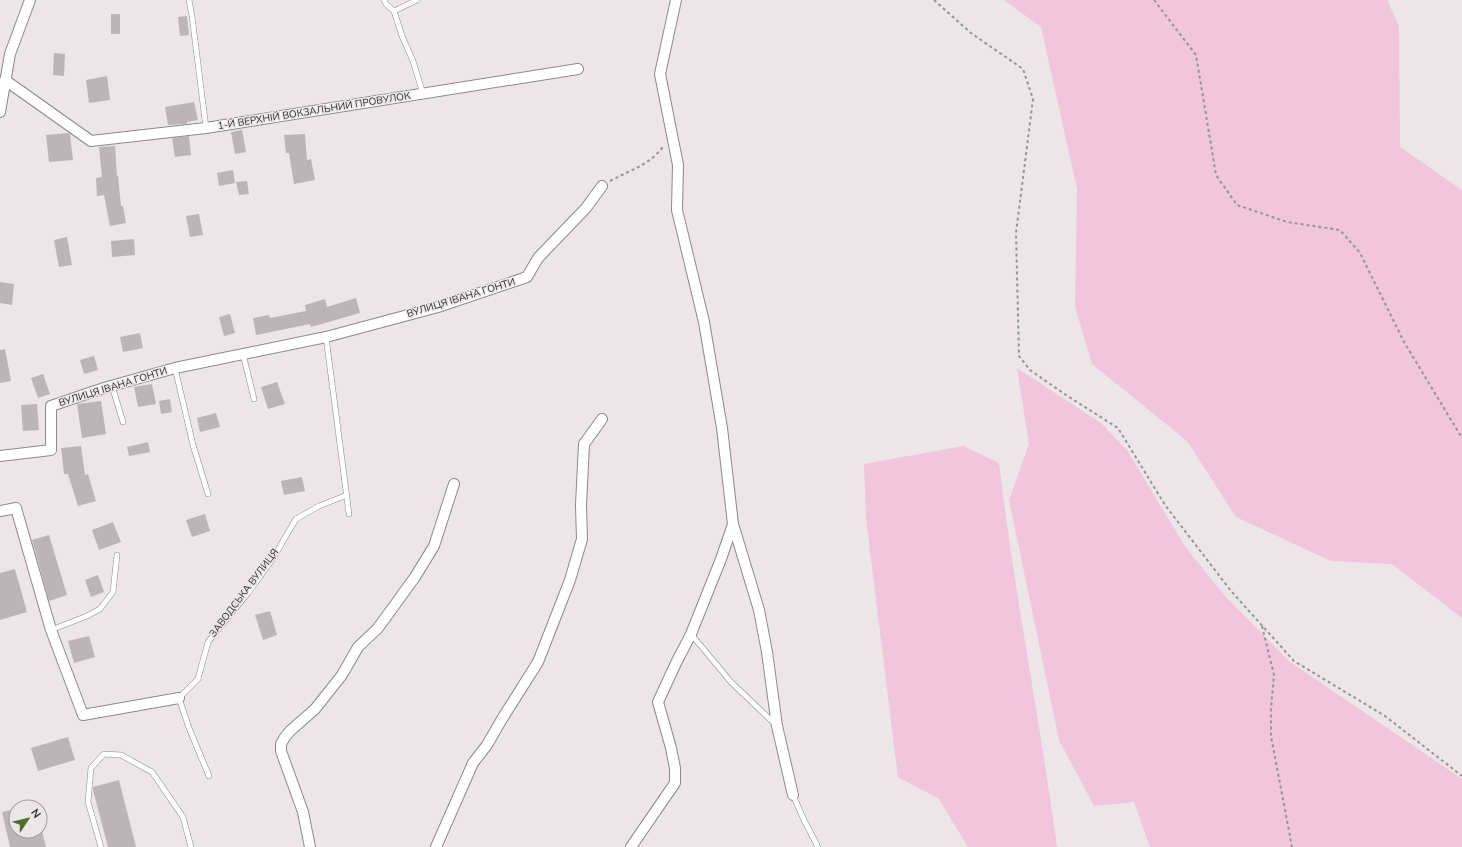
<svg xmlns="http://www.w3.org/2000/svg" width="1462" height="847" font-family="'Nunito Sans',sans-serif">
  <rect width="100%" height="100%" fill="#ece6e9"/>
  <g fill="#f1c5dc">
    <path d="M1004 0H1387L1399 26 1400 147 1462 190V618L1392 564 1331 561 1236 517 1187 441 1092 364 1075 307 1077 189 1041 27Z"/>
    <path d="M1017 368 1101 423 1127 450 1186 548 1226 597 1289 661 1462 779V847H1150L1134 802 1094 806 1059 740 1009 500 1029 444Z"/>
    <path d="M963 446 999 463C1014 592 1040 719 1057 847H968L939 799 898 777 866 519 864 464Z"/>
  </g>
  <g fill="#bbb5b8">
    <rect x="111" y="14" width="9" height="20"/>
    <path d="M187 16 189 35 180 36 178 17Z"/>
    <path d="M54 53 65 54 64 76 53 75Z"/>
    <path d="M107 76 110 100 89 103 86 80Z"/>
    <path d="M194 102 198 120 187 122V124L168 125 165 107Z"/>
    <path d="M242 130 246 152 235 154 231 132Z"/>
    <path d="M68 133 70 134 73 160 49 162 46 135Z"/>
    <path d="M305 134 307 160 311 159 315 180 294 184 289 153H286L284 135Z"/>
    <path d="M189 136 191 155 175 157 172 138Z"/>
    <path d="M115 146 117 176H118L121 206H123L126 223 110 226 104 195 97 196 96 178 102 177 99 147Z"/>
    <path d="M233 170 235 183 219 186 217 173Z"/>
    <path d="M247 181 249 194 239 195 236 182Z"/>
    <path d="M199 214 203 235 190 237 186 216Z"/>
    <path d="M67 237 72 265 59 267 54 240Z"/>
    <path d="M134 239 135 255 112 257 111 241Z"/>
    <path d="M0 282 14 284 12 305 0 303Z"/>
    <path d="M356 298 360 313 311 327 310 324 256 335 253 318 269 315 270 318 306 311 305 305 325 299 327 307Z"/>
    <path d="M230 314 235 333 224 336 219 317Z"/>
    <path d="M140 333 143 348 123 352 120 337Z"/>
    <path d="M5 349 11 381 0 383V350Z"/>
    <path d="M94 356 98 370 84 374 80 360Z"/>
    <path d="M43 374 50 394 38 398 31 378Z"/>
    <path d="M277 382 285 404 268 409 261 387Z"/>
    <path d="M152 384 156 404 138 407 134 387Z"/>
    <path d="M170 399 172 412 161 414 159 401Z"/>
    <path d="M101 401 106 434 82 438 77 404Z"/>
    <path d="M37 404 39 430 23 431 21 405Z"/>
    <path d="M216 413 220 427 200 432 197 418Z"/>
    <path d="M148 442 150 452 129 456 127 447Z"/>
    <path d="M81 446 85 475 88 474 96 501 78 506 68 474H64L61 448Z"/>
    <path d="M302 477 305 491 284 495 281 481Z"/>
    <path d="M205 514 210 531 192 537 186 520Z"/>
    <path d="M113 522 121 542 99 550 92 530Z"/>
    <path d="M49 535 67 595 49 601 32 540Z"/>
    <path d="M15 569 27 612 0 620V573Z"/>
    <path d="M98 575 104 592 91 597 85 580Z"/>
    <path d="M270 611 277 635 263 640 255 615Z"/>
    <path d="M89 636 95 657 74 663 68 641Z"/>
    <path d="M68 737 75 760 38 771 31 748Z"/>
    <path d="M119 780 136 847H108L93 790V787Z"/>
    <path d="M16 809V831H42L46 847H10L2 812Z"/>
  </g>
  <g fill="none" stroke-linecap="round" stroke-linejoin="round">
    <g stroke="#8d888a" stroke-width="6">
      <g id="service">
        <path d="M189 0 192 16 206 128"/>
        <path d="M384 0 386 4 394 11 402 36 413 61 423 94"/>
        <path d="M394 11 417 0"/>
        <path d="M326 337 349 514"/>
        <path d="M243 354 254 399"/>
        <path d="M175 368 193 445 208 494"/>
        <path d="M112 386 123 422"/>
        <path d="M51 630 87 616 100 609 113 592 117 555"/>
        <path d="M691 634 731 682 775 724"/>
        <path d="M209 776 189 728 179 698 198 679 208 642 248 593 272 560 296 519 319 506 347 495"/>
        <path d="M793 795 804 820 818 847"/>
        <path d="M101 847 88 802 91 768 104 754 121 755 152 772 183 817 191 847"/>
      </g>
    </g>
    <g stroke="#8d888a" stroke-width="12">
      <g id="minor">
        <path d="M676 0 660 74 678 165 677 210 704 322 722 428 733 524 759 610 767 652 777 726 793 795"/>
        <path d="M5 80 91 141 206 128 578 69"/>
        <path d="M0 112 10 54 30 0"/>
        <path d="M0 456 51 450V406L104 388 175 368 326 337 438 307 527 277 538 258 586 208 602 186"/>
        <path d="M0 511 16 508 51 630 83 715 179 698"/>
        <path d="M310 847 303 812 281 751V744L285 737 290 731 315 709 342 675 358 647 378 628 415 577 434 546 454 484"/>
        <path d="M436 847 473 763 487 745 502 719 538 662 570 580 582 539 581 505 584 444 602 419"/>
        <path d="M631 847 675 783V768L671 748 658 702 676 663 691 634 721 559 733 524"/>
      </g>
    </g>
    <g stroke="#979395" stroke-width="2" stroke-dasharray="3 3" stroke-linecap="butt">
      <path d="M934 0 971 33 1023 69 1033 99 1016 233 1019 356 1030 370 1066 395 1118 428 1165 505 1231 591 1294 661 1385 716 1462 776"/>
      <path d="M1154 0 1196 55 1216 175 1237 205 1287 222 1340 230 1360 253 1404 342 1462 438"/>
      <path d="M610 181C630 170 648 166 663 147"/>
      <path d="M1262 626 1274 675 1271 709V736L1292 847"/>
    </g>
    <use href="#service" stroke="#fff" stroke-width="5"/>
    <use href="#minor" stroke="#fff" stroke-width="10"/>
  </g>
  <g text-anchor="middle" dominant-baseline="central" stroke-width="3" stroke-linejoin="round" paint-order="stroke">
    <g font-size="10" fill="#302e2f" stroke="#ece6e9">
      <text transform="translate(314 111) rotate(-9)">1-Й ВЕРХНІЙ ВОКЗАЛЬНИЙ ПРОВУЛОК</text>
      <text transform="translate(461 298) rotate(-17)">ВУЛИЦЯ ІВАНА ГОНТИ</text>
      <text transform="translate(113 387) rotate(-17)">ВУЛИЦЯ ІВАНА ГОНТИ</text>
      <text transform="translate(244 593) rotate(-53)">ЗАВОДСЬКА ВУЛИЦЯ</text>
    </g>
  </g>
  <g transform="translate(28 819) rotate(55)"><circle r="19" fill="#ece6e9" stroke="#a19c9f"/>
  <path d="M0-3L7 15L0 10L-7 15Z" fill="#4b702a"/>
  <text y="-6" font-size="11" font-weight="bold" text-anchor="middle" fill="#302e2f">N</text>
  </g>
</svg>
